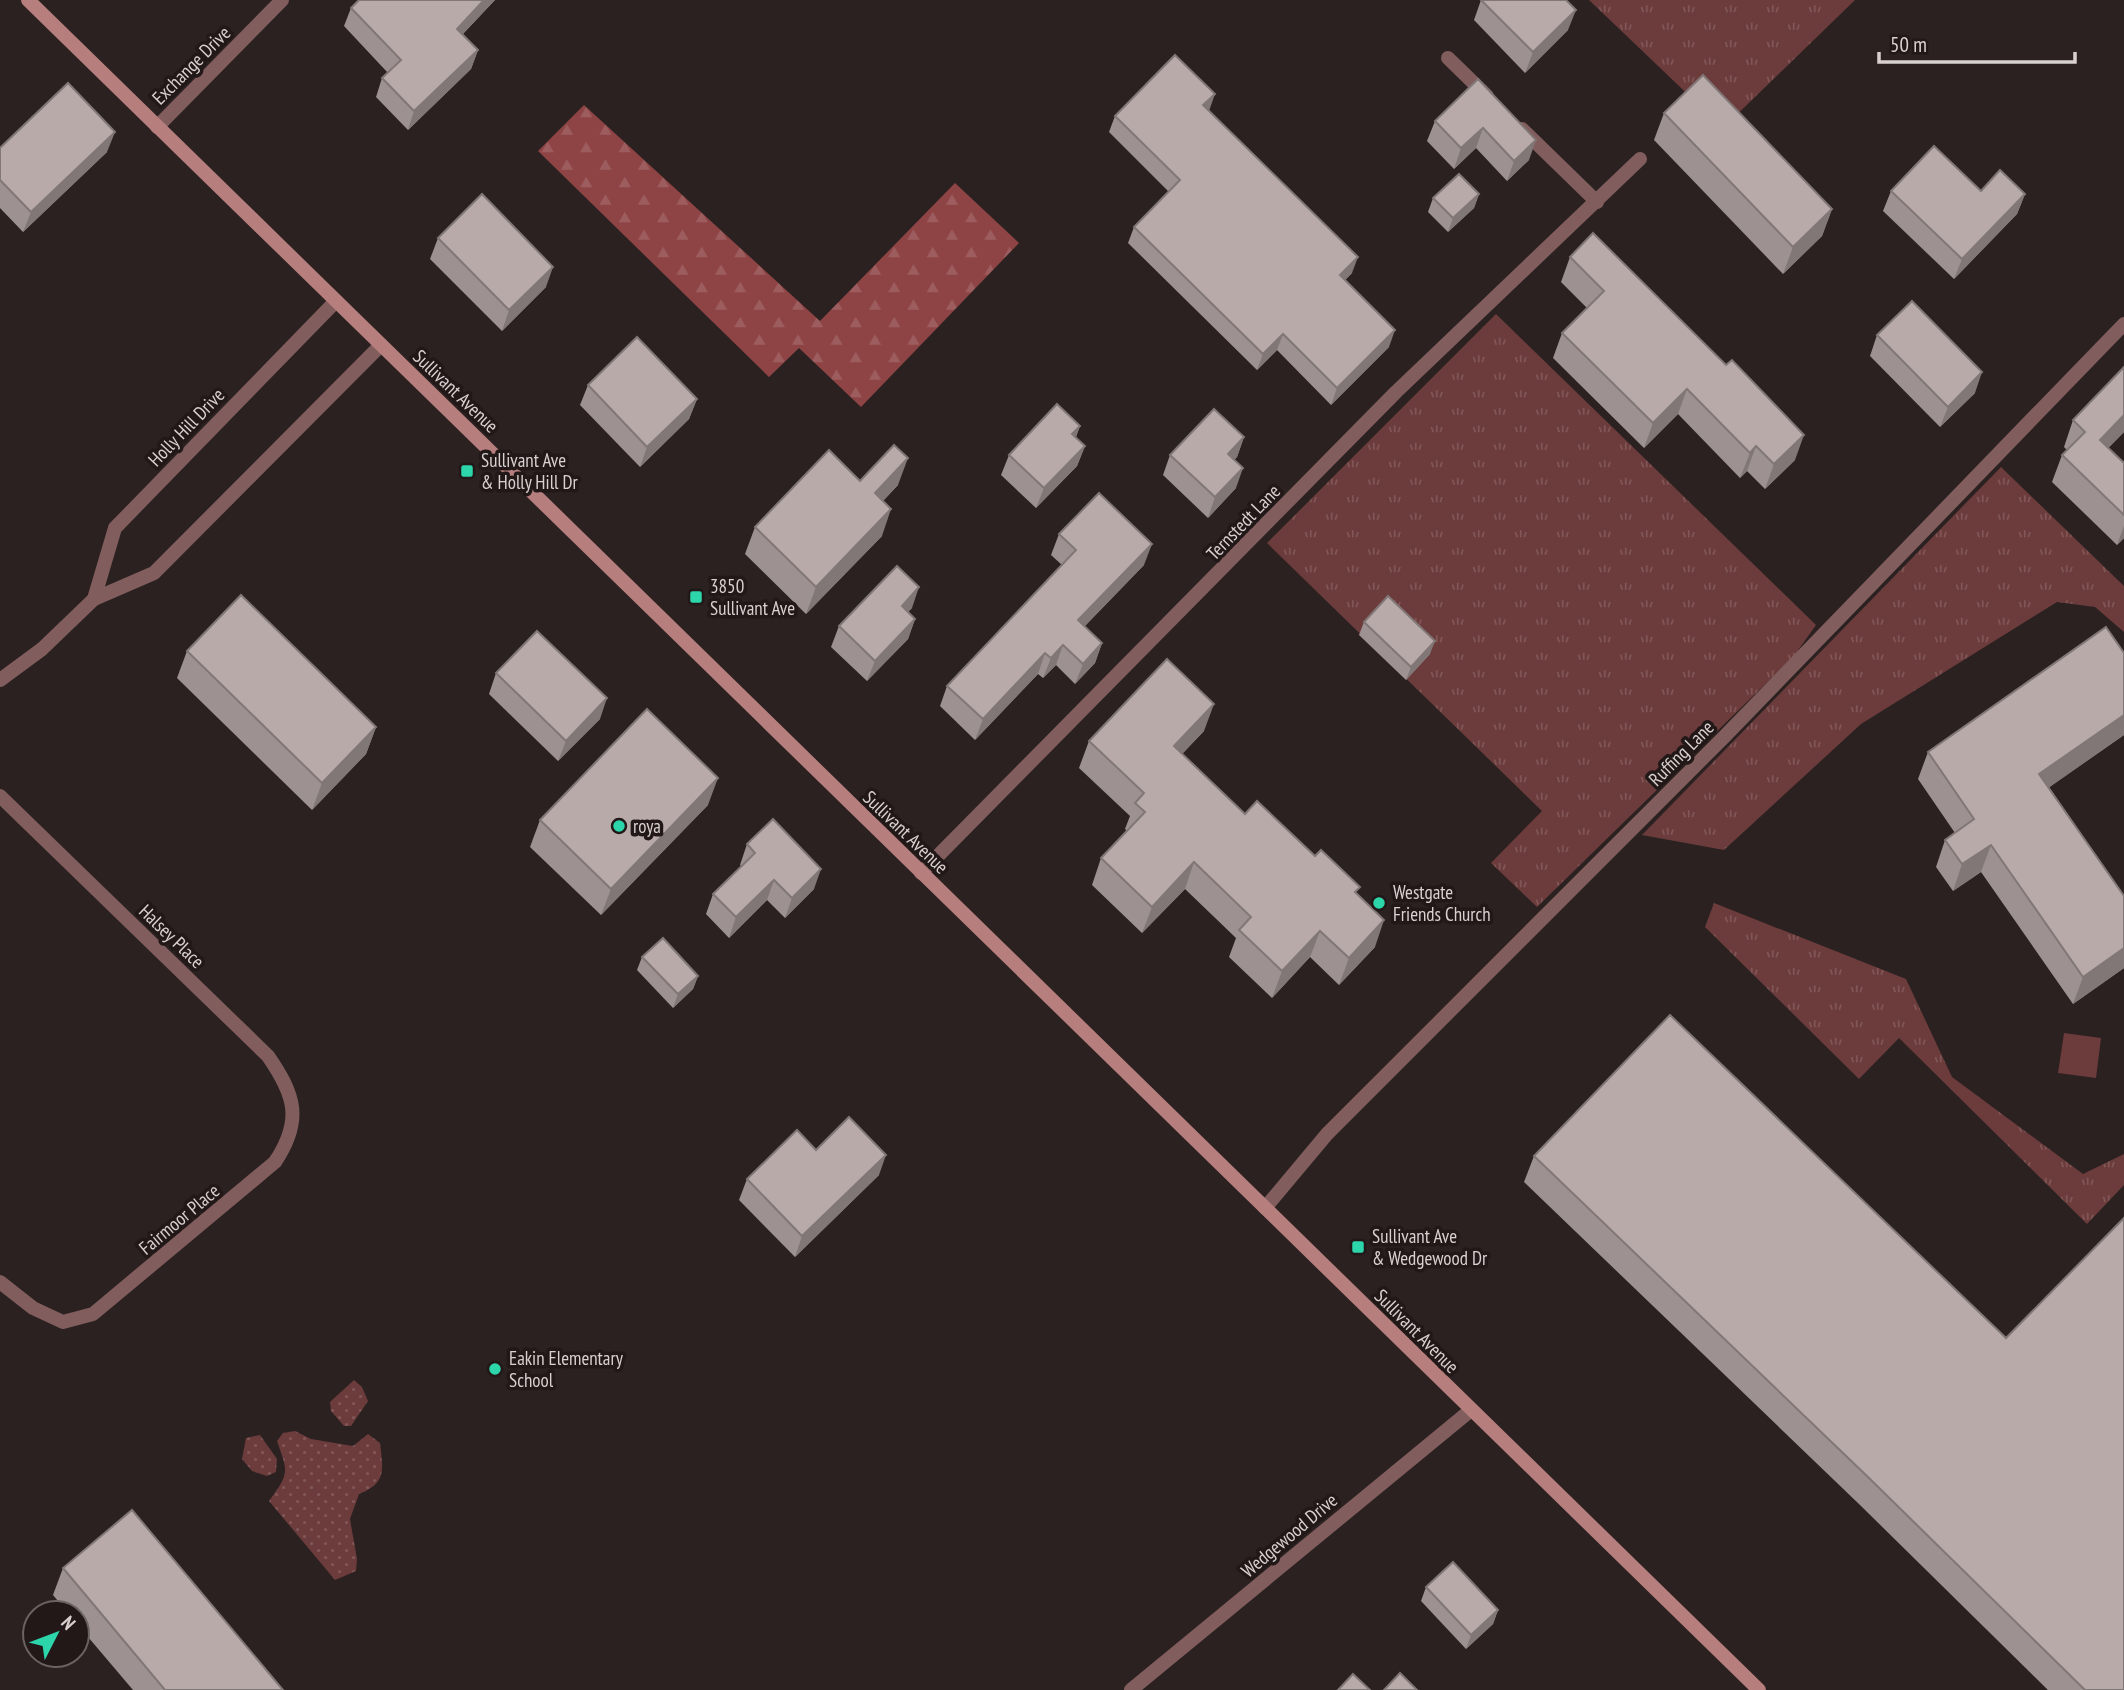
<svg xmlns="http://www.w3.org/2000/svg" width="2124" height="1690" font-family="'PT Sans Narrow',sans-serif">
  <defs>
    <pattern id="grass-tufts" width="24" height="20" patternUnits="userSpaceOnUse" patternTransform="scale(1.75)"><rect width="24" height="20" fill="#6c3b3b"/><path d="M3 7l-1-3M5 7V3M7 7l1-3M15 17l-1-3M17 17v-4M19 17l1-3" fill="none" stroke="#805656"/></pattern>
    <pattern id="forest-firs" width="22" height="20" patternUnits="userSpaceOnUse" patternTransform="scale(1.75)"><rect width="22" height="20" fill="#8e4344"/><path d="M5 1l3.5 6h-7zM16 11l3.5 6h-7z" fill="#9d5d5e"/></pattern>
    <pattern id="park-dots" width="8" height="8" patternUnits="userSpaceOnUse" patternTransform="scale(1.75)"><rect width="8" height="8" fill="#6c3b3b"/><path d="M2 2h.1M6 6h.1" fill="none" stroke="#805656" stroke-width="1.8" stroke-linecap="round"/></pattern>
  </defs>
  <rect width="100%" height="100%" fill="#2b2121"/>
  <g fill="url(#grass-tufts)">
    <path d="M1589 0H1855L1723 128Z"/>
    <path d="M1496 314 1816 625 1794 656 1537 907 1491 863 1542 811 1267 543Z"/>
    <path d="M2001 467 2124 586V632L2095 607 2057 602 1861 724 1724 850 1642 835Z"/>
    <path d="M1714 903 1906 979 1952 1077 2083 1174 2124 1154V1185L2087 1224 1899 1038 1859 1079 1705 927Z"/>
  </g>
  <path fill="url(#forest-firs)" d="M584 105 820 321 955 183 1019 243 861 407 799 348 769 377 538 151Z"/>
  <g fill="url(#park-dots)">
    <path d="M354 1380 362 1387 368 1401 351 1426H344L331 1411 330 1402Z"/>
    <path d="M295 1431 311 1439 353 1446 368 1434 380 1443C383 1470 387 1483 359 1494L350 1519 357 1559 356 1571 335 1580 269 1501C290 1472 288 1473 277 1441L283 1433Z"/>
    <path d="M260 1435 277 1459 276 1472 267 1476 252 1471 242 1459 246 1438Z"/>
  </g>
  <path fill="#6c3b3b" d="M2064 1033 2101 1038 2096 1078 2058 1073Z"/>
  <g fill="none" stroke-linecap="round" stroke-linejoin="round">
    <g stroke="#815e5d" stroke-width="14">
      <path d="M1448 58 1487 96"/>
      <path d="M157 127 282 0"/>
      <path d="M1522 129 1597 202"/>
      <path d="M0 796 268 1056C295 1095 303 1120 275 1162L93 1314 63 1322 33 1308 0 1282"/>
      <path d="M921 873 1396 392 1640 159"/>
      <path d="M1265 1208 1327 1134 1725 736 2124 324"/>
    </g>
    <g stroke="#815e5d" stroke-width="14">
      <path d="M94 599 115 528 336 301"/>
      <path d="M0 680 42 649 94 599 154 573 381 345"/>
      <path d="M1131 1690 1471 1410"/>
    </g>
    <path stroke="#b67e7d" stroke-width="14" d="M28 0 1759 1690"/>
  </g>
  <g fill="#9d9291">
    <path d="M359 0H495L463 34 478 50 471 69 408 130 376 97 382 78 388 73 344 26 351 8Z"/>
    <path d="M1481 0 1568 30 1525 73 1474 20Z"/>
    <path d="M1478 79 1529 160 1507 181 1476 148 1454 169 1427 141 1435 121Z"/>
    <path d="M1209 111 1352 273 1345 280 1389 347 1331 405 1277 350 1257 370 1128 243 1134 227 1169 192 1109 132 1115 116Z"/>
    <path d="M1664 113 1832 209 1822 236 1783 274 1654 140Z"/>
    <path d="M0 148 107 152 23 232 0 208Z"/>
    <path d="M1891 191H1981L2025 194 2017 214 1954 279 1883 211Z"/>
    <path d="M1479 194 1474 208 1448 232 1428 212 1433 198Z"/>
    <path d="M438 238 546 287 502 331 430 259Z"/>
    <path d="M1570 257 1795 460 1765 489 1747 471 1740 478 1678 414 1644 448 1553 358 1562 333 1587 308 1561 282Z"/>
    <path d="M1877 335 1975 393 1940 427 1870 356Z"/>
    <path d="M588 385 697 399 689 419 640 467 580 405Z"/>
    <path d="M2073 420 2124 432 2108 448 2124 463V538L2117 545 2052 482 2062 455 2067 450 2064 447Z"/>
    <path d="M1080 426 1076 437 1085 446 1077 466 1036 508 1001 475 1009 455Z"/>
    <path d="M1244 437 1237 457 1234 460 1236 488 1208 518 1163 475 1170 455Z"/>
    <path d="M860 481 898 485 883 501 882 536 806 614 745 554 755 527Z"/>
    <path d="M1059 534 1144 565 1085 626 1102 643 1095 663 1075 684 1056 665 1043 678 1038 674 975 740 940 706 947 686 1062 565 1051 555Z"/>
    <path d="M912 608 908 612 915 619 908 639 867 681 831 647 839 626Z"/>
    <path d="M1364 622 1430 654 1406 680 1359 635Z"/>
    <path d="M187 651 376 727 366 754 312 810 177 678Z"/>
    <path d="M2124 653V735L2049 787 2124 896V968L2073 1004 1981 872 1953 891 1936 867 1945 840 1955 833 1918 779 1928 752Z"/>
    <path d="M496 673 600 719 558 761 489 694Z"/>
    <path d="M1204 731 1182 754 1245 814 1315 856 1357 894 1375 947 1339 985 1310 957 1272 998 1229 957 1236 938 1185 889 1142 933 1092 885 1101 858 1127 831 1125 829 1130 816 1079 768 1089 741Z"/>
    <path d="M708 805 601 915 530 847 540 820Z"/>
    <path d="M747 844 814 889 785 918 767 900 729 938 706 914 713 894 741 866 740 865Z"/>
    <path d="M642 957 698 976 693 989 673 1008 637 970Z"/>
    <path d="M1534 1156 2006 1338 2124 1690H2048L1860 1505 1524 1182Z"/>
    <path d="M879 1175 795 1257 739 1200 747 1179Z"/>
    <path d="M63 1568 283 1690H133L77 1624V1613H68L53 1595Z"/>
    <path d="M1426 1587 1498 1610 1493 1624 1466 1649 1421 1601Z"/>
  </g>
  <g fill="#807776">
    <path d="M484 0H495L450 47 457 29Z"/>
    <path d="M1576 10 1568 30 1525 73 1533 52Z"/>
    <path d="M478 50 471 69 408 130 414 111Z"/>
    <path d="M1215 94 1209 111 1203 105Z"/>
    <path d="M1483 128 1476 148 1454 169 1461 148Z"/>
    <path d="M115 132 107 152 23 232 31 212Z"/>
    <path d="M1536 140 1529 160 1507 181 1514 161Z"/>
    <path d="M1479 194 1474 208 1448 232 1453 218Z"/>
    <path d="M2025 194 2017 214 1954 279 1962 259Z"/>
    <path d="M1832 209 1822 236 1783 274 1793 247Z"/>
    <path d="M1358 257 1352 273 1334 291 1340 275Z"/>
    <path d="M553 267 546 287 502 331 509 310Z"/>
    <path d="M1395 330 1389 347 1331 405 1337 388Z"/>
    <path d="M1283 334 1277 350 1257 370 1263 354Z"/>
    <path d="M1982 372 1975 393 1940 427 1948 407Z"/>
    <path d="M1687 389 1678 414 1644 448 1653 423Z"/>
    <path d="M697 399 689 419 640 467 647 447Z"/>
    <path d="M2124 415V432L2090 467 2100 440Z"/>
    <path d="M1080 426 1072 446V434Z"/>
    <path d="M1804 435 1795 460 1765 489 1774 464Z"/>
    <path d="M1244 437 1237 457 1221 474 1228 454Z"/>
    <path d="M1085 446 1077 466 1036 508 1044 488Z"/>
    <path d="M1756 446 1747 471 1740 478 1750 453Z"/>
    <path d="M908 458 898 485 865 520 875 493Z"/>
    <path d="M1243 468 1236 488 1208 518 1215 497Z"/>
    <path d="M891 509 882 536 806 614 816 587Z"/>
    <path d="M2124 526V538L2117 545Z"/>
    <path d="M1152 544 1144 565 1071 640 1078 620Z"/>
    <path d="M919 587 912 608 894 626 902 606Z"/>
    <path d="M915 619 908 639 867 681 875 661Z"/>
    <path d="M1435 641 1430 654 1406 680 1411 667Z"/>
    <path d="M1102 643 1095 663 1075 684 1083 664Z"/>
    <path d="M1063 645 1056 665 1043 678 1051 658Z"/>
    <path d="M1045 653 1038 674 975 740 983 719Z"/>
    <path d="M607 698 600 719 558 761 566 741Z"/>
    <path d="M1214 704 1204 731 1164 773 1174 746Z"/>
    <path d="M2124 715V735L2030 801 2039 774Z"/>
    <path d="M376 727 366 754 312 810 322 783Z"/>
    <path d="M718 778 708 805 601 915 611 889Z"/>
    <path d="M1991 845 1981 872 1953 891 1962 864Z"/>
    <path d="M1194 862 1185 889 1142 933 1152 907Z"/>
    <path d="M821 869 814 889 785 918 792 898Z"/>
    <path d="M774 880 767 900 729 938 736 917Z"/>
    <path d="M1384 920 1375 947 1339 985 1349 958Z"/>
    <path d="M1320 931 1310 957 1272 998 1282 971Z"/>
    <path d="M2124 948V968L2073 1004 2083 977Z"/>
    <path d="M698 976 693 989 673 1008 678 994Z"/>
    <path d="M886 1155 879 1175 795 1257 802 1236Z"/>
    <path d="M1498 1610 1493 1624 1466 1649 1471 1635Z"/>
  </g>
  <g fill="#b7aaa9" stroke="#807776" stroke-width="2">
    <path d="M359 0H484L457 29 478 50 414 111 382 78 401 60 351 8Z"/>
    <path d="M1481 0H1566L1576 10 1533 52Z"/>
    <path d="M1175 55 1215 94 1203 105 1358 257 1340 275 1395 330 1337 388 1283 334 1263 354 1134 227 1180 180 1115 116Z"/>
    <path d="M1703 75 1832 209 1793 247 1664 113Z"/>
    <path d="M1478 79 1536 140 1514 161 1483 128 1461 148 1435 121Z"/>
    <path d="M68 83 115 132 31 212 0 180V148Z"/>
    <path d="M1934 146 1981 191 2000 170 2025 194 1962 259 1891 191Z"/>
    <path d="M1459 174 1479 194 1453 218 1433 198Z"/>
    <path d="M482 194 553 267 509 310 438 238Z"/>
    <path d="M1593 233 1726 365 1732 360 1804 435 1774 464 1756 446 1750 453 1687 389 1653 423 1562 333 1604 291 1570 257Z"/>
    <path d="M1912 301 1982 372 1948 407 1877 335Z"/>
    <path d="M637 337 697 399 647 447 588 385Z"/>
    <path d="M2124 367V415L2100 440 2124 463V515L2062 455 2085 432 2073 420Z"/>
    <path d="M1057 404 1080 426 1072 434 1085 446 1044 488 1009 455Z"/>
    <path d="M1214 409 1244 437 1228 454 1243 468 1215 497 1170 455Z"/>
    <path d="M894 445 908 458 875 493 891 509 816 587 755 527 829 450 860 481Z"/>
    <path d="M1099 493 1152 544 1078 620 1102 643 1083 664 1063 645 1051 658 1045 653 983 719 947 686 1076 550 1059 534Z"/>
    <path d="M897 566 919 587 902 606 915 619 875 661 839 626Z"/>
    <path d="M241 595 376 727 322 783 187 651Z"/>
    <path d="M1388 596 1435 641 1411 667 1364 622Z"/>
    <path d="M2106 627 2124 653V715L2039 774 2124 896V948L2083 977 1991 845 1962 864 1945 840 1974 819 1928 752Z"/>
    <path d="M537 631 607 698 566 741 496 673Z"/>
    <path d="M1167 659 1214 704 1174 746 1245 814 1257 801 1315 856 1321 850 1360 887 1355 892 1384 920 1349 958 1320 931 1282 971 1239 930 1251 917 1194 862 1152 907 1101 858 1145 812 1135 803 1144 793 1089 741Z"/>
    <path d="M647 709 718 778 611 889 540 820Z"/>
    <path d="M773 819 821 869 792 898 774 880 736 917 713 894 755 853 747 844Z"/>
    <path d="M663 938 698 976 678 994 642 957Z"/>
    <path d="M1670 1015 2006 1338 2124 1218V1690H2085L1869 1478 1534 1156Z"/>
    <path d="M849 1117 886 1155 802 1236 747 1179 797 1130 816 1150Z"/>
    <path d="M132 1510 283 1690H165L63 1568Z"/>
    <path d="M1453 1562 1498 1610 1471 1635 1426 1587Z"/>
    <path d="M1400 1673 1417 1690H1384Z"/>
    <path d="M1353 1674 1370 1690H1338Z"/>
  </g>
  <g fill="#2dd5ab" stroke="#221818" stroke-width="2.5">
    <rect x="460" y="464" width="14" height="14" rx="3.5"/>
    <rect x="689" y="590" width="14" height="14" rx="3.5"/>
    <circle cx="619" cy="826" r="7"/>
    <circle cx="1379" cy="903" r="7"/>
    <rect x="1351" y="1240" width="14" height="14" rx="3.5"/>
    <circle cx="495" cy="1369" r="7"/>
  </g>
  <g text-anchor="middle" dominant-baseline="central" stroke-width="7" stroke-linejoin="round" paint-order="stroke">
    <g font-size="19" fill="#d8d1d0" stroke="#221818">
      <text transform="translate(191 65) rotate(-45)">Exchange Drive</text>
      <text transform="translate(456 391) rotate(44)">Sullivant Avenue</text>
      <text transform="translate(186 427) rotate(-46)">Holly Hill Drive</text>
      <text transform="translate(1243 522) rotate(-46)">Ternstedt Lane</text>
      <text transform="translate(1681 753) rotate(-45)">Ruffing Lane</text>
      <text transform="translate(906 832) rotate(44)">Sullivant Avenue</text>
      <text transform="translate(172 936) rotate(44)">Halsey Place</text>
      <text transform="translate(179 1219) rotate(-40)">Fairmoor Place</text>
      <text transform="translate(1417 1331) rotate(45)">Sullivant Avenue</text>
      <text transform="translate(1289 1535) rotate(-40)">Wedgewood Drive</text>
    </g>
    <g font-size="19" fill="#d8d1d0" stroke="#221818" text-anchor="start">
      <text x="481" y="460">Sullivant Ave<tspan x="481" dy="22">&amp; Holly Hill Dr</tspan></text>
      <text x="710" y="586">3850<tspan x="710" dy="22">Sullivant Ave</tspan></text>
      <text x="633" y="826">roya</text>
      <text x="1393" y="892">Westgate<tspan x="1393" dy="22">Friends Church</tspan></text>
      <text x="1372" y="1236">Sullivant Ave<tspan x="1372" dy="22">&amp; Wedgewood Dr</tspan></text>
      <text x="509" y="1358">Eakin Elementary<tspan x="509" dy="22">School</tspan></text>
    </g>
  </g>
  <g transform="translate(56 1634) rotate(48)"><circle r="33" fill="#221818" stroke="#6b6262" stroke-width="2"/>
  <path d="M0-5L12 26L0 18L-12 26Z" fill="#2dd5ab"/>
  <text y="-10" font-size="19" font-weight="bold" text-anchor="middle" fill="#d8d1d0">N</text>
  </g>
  <path d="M1879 52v10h196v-10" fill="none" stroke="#d8d1d0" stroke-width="3.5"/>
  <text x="1890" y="52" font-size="21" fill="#d8d1d0" stroke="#221818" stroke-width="5" paint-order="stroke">50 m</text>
</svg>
